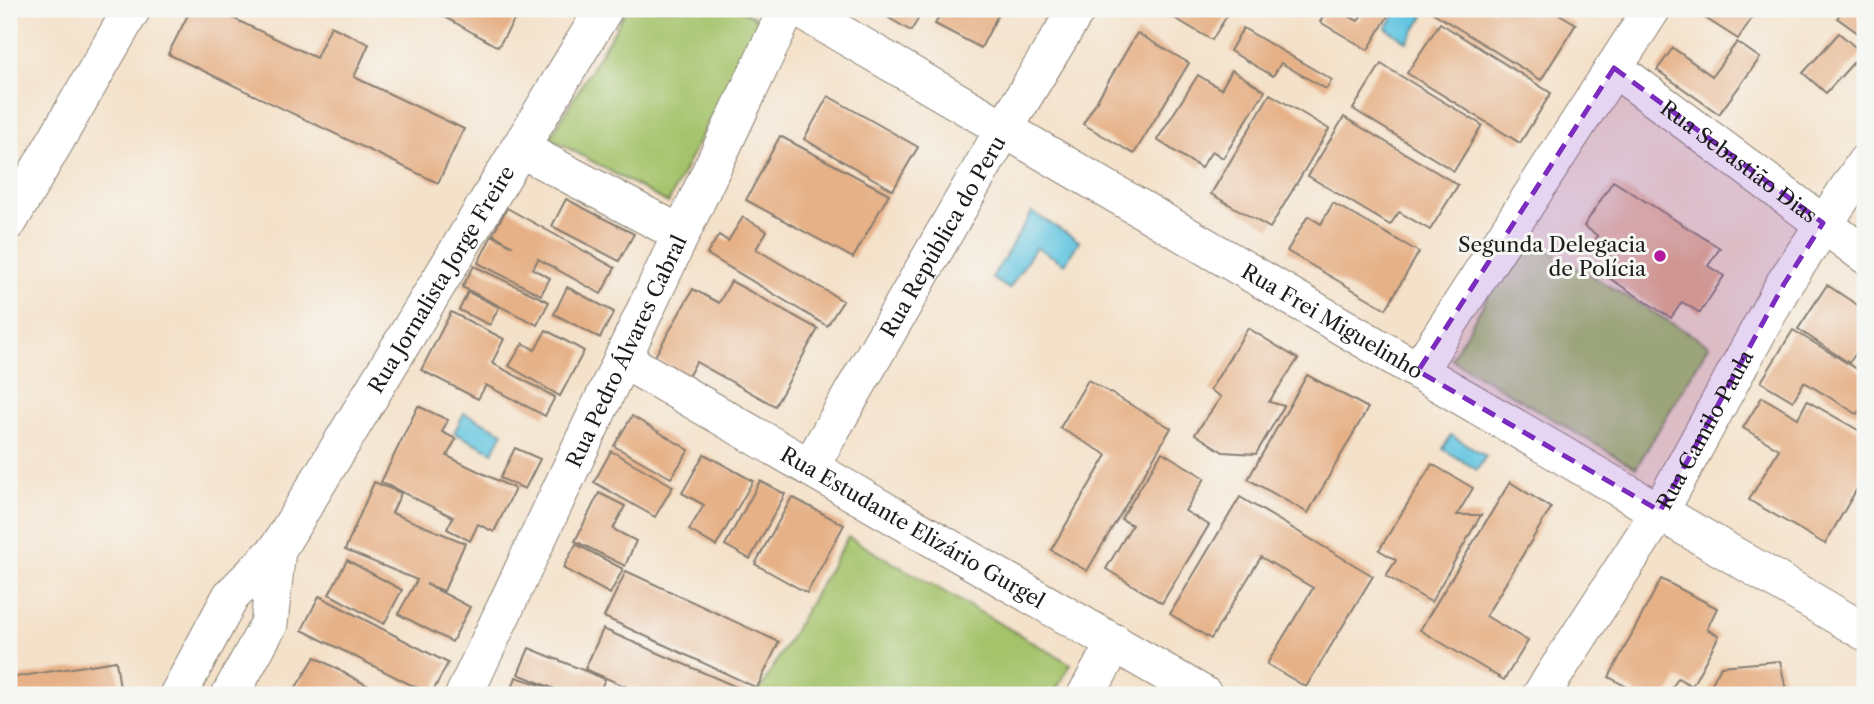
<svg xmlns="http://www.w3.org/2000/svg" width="1874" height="704" font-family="'Libre Caslon Text',serif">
  <rect width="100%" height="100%" fill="#f6f6f2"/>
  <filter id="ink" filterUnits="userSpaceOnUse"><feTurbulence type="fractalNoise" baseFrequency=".0143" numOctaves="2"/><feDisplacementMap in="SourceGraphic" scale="14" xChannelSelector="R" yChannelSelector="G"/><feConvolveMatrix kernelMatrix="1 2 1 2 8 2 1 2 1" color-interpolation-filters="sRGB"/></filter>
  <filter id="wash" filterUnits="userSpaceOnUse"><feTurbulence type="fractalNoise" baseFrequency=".00686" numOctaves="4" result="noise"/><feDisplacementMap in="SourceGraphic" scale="28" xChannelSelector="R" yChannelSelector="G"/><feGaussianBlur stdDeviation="1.57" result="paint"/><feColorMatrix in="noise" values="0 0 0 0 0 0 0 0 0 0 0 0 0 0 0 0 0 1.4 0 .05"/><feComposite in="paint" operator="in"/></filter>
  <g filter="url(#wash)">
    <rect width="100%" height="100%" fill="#f4e1c9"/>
    <g fill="#a4c36b" stroke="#607044" stroke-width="2">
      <path d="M627 9H739L759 20 668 203 550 138Z"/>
      <path d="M1524 236 1709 345 1636 468 1451 359Z"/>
      <path d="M848 537 1071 664 1053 695H757Z"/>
    </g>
    <g fill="#62c5e0" stroke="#3f707e" stroke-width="2">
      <path d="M1398 9H1412L1424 16 1407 42 1386 28Z"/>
      <path d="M1032 212 1079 241 1065 264 1036 247 1009 289 992 278Z"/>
      <path d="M464 413 503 432 493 452 454 433Z"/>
      <path d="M1451 435 1486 456 1477 470 1443 449Z"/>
    </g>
    <g id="blocks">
      <g fill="#e6b187">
        <path d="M191 9H214L316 58 331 26 369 44 354 77 464 129 438 183 168 54Z"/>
        <path d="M431 9H521L498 47Z"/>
        <path d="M894 9H924L911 31 889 18Z"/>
        <path d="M943 9H1001L981 48 935 24Z"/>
        <path d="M1159 9H1231L1212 40Z"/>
        <path d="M1328 9H1336L1358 21 1365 9H1392L1368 50 1320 22Z"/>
        <path d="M1427 9H1551L1576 24 1541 80Z"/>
        <path d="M1691 9H1758L1738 39Z"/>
        <path d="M1844 9H1865V38L1837 18Z"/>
        <path d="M1440 23 1551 93 1520 143 1407 73Z"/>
        <path d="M1243 28 1332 80 1326 89 1281 63 1273 76 1230 51Z"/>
        <path d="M1137 33 1189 63 1134 154 1083 124Z"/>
        <path d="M1839 33 1862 53 1826 93 1803 73Z"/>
        <path d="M1737 42 1760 58 1719 114 1657 70 1673 48 1712 76Z"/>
        <path d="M1381 64 1482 125 1454 171 1353 109Z"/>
        <path d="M1232 70 1265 91 1223 158 1212 151 1201 168 1157 140 1198 75 1221 89Z"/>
        <path d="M1270 94 1329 129 1270 228 1211 194Z"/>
        <path d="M828 96 918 147 893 190 804 139Z"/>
        <path d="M1344 117 1458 185 1430 230 1399 212 1390 225 1308 176Z"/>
        <path d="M780 136 889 194 853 258 746 200Z"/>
        <path d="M1613 181 1720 248 1708 266 1724 276 1700 313 1682 302 1671 318 1609 278 1617 264 1591 248 1598 236 1584 226Z"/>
        <path d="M566 199 634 234 619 261 552 226Z"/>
        <path d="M1333 203 1419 252 1386 309 1287 251 1308 216 1321 224Z"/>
        <path d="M507 208 615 268 601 294 538 259 533 269 550 278 541 295 478 263 492 235 513 246 493 234Z"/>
        <path d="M743 217 767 231 756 249 843 301 827 326 707 254 719 235 728 241Z"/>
        <path d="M474 266 549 302 537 325 462 287Z"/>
        <path d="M731 281 818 329 775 406 696 362 688 377 654 358 693 289 719 303Z"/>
        <path d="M1827 285 1865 310V341L1849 363 1798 329Z"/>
        <path d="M567 287 614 312 600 338 554 314Z"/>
        <path d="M468 292 499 307 490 325 459 310Z"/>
        <path d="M451 312 504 339 492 363 555 397 545 416 486 385 478 399 421 370Z"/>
        <path d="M1248 328 1298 359 1269 402 1284 406 1256 454 1223 452 1195 434 1221 397 1210 390Z"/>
        <path d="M546 330 584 351 560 396 509 366 523 343 535 350Z"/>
        <path d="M1793 330 1865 374V401L1857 414 1804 382 1793 401 1761 382Z"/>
        <path d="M1307 375 1368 408 1308 513 1248 479Z"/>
        <path d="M1088 380 1171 428 1087 571 1051 550 1107 455 1060 428Z"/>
        <path d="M1762 397 1798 418 1807 401 1865 434V475L1825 544 1749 500 1779 449 1743 428Z"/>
        <path d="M418 406 448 420 442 432 456 439 447 456 515 489 494 532 478 524 470 541 447 529 453 517 381 482Z"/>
        <path d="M632 416 689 450 671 478 614 446Z"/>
        <path d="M515 448 540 459 525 489 500 478Z"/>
        <path d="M611 451 673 486 655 517 594 482Z"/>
        <path d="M1162 452 1205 478 1185 511 1209 525 1162 603 1106 569 1132 525 1121 519Z"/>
        <path d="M704 454 753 481 716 546 689 530 704 505 682 493Z"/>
        <path d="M1432 464 1473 488 1457 515H1481L1431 602 1386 576 1396 560 1379 550Z"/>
        <path d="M760 481 785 494 750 559 725 545Z"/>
        <path d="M374 482 401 493 392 513 465 543 444 591 426 584 470 607 452 642 398 614 417 580 345 550Z"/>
        <path d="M1510 482 1551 508 1486 616 1528 641 1504 680 1420 630Z"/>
        <path d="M599 493 625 506 613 529 636 541 625 566 575 541Z"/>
        <path d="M792 497 844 525 807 593 755 564Z"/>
        <path d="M1240 497 1373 576 1306 687 1267 664 1313 588 1261 557 1211 639 1170 614Z"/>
        <path d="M576 544 623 569 610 594 563 568Z"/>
        <path d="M347 560 402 590 384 624 329 594Z"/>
        <path d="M626 571 779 642 757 688 604 617Z"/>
        <path d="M1661 579 1717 608 1707 629 1719 636 1692 686 1678 678 1668 695H1634L1636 692 1609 677Z"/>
        <path d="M319 596 448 663 431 695 302 630Z"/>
        <path d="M603 629 755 695H645L585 669Z"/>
        <path d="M529 648 605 679 598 695H510L516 677 562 692 518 674Z"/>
        <path d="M315 657 385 695H291Z"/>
        <path d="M116 661 121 695H9V678Z"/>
        <path d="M1780 661 1787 695H1706L1721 666Z"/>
      </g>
    </g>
  </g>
  <g filter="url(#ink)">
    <use href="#blocks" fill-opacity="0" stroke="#887e72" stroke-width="2"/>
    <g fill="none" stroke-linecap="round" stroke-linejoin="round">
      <g stroke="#887e72" stroke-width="39">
        <g id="street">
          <path id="s1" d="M799 9 1865 632"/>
          <path id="s2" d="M1614 68 1865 255"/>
          <path d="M519 148 681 234"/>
          <path d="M9 221 132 9"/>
          <path id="s3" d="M622 359 1204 695"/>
          <path d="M1418 371 1652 9"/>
          <path id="s4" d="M810 467 1004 129 1077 9"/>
          <path id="s5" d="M178 695 231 596 277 550 604 9"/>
          <path d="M230 695 269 624 277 550"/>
          <path id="s6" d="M464 695 787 9"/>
          <path d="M1086 695 1115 643"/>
          <path id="s7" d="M1541 695 1660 511 1784 284 1865 163"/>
        </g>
      </g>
      <use href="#street" stroke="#fff" stroke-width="37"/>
    </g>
  </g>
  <path fill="#7b2cbf" fill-opacity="0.2" stroke="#7b2cbf" stroke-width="5" stroke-dasharray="14 9" stroke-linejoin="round" d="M1614 68 1823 223 1784 284 1660 511 1418 371Z"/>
  <circle fill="#b5179e" stroke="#f6f6f2" stroke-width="2.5" cx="1660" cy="256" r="7"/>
  <g text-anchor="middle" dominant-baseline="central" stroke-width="6" stroke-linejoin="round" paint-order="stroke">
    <g font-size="21" fill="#1c1c1c" stroke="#f6f6f2">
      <text stroke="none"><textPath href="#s2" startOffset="156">Rua Sebastião Dias</textPath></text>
      <text stroke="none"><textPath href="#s4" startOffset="266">Rua República do Peru</textPath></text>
      <text stroke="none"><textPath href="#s5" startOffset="494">Rua Jornalista Jorge Freire</textPath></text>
      <text stroke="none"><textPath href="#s1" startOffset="618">Rua Frei Miguelinho</textPath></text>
      <text stroke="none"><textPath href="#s6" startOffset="380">Rua Pedro Álvares Cabral</textPath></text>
      <text stroke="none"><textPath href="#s7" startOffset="312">Rua Camilo Paula</textPath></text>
      <text stroke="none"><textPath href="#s3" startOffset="336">Rua Estudante Elizário Gurgel</textPath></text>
    </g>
    <g font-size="21" fill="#1c1c1c" stroke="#f6f6f2" text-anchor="end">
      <text x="1646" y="244">Segunda Delegacia<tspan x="1646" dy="24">de Polícia</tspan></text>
    </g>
  </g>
  <rect width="1874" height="704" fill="none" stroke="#f6f6f2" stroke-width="35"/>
</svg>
